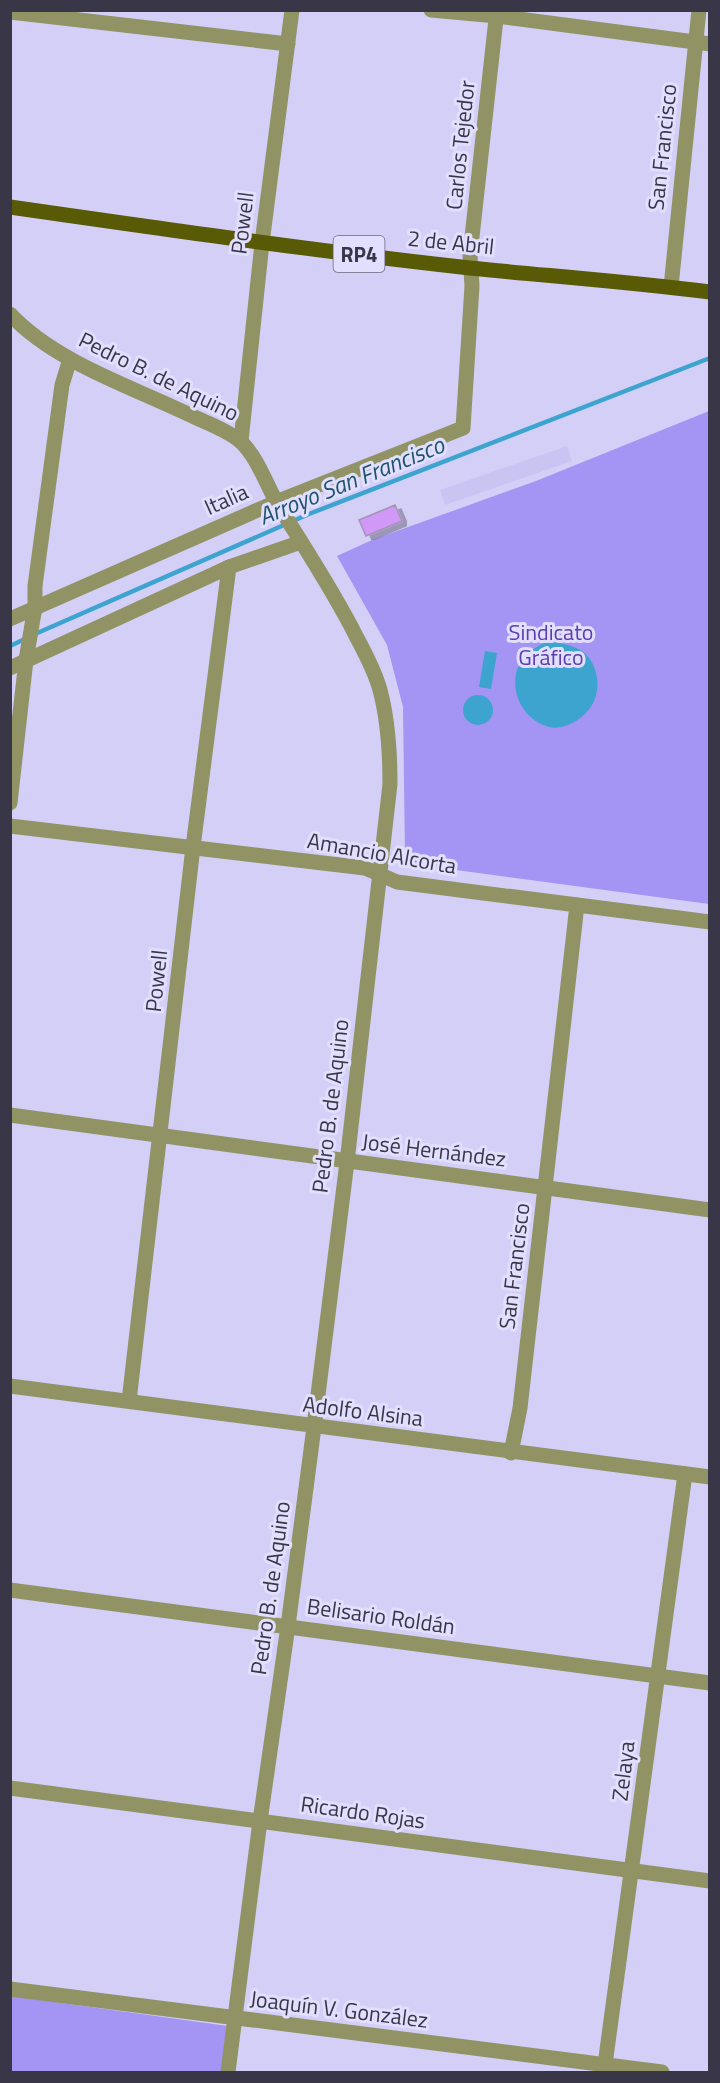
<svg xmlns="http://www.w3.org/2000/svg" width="720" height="2083" font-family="'Titillium Web',sans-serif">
  <defs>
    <filter id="shadow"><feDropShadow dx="6" dy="4" stdDeviation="0" flood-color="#0004"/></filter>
  </defs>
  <rect width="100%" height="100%" fill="#d4cff7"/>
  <path fill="#c9c4f2" d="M567 446 572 461 445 505 440 490Z"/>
  <g fill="#a494f3">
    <path d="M709 411V904L411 864 405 855 403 707 387 645 337 556 372 540 536 481Z"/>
    <path d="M11 1996 228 2026 222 2072H11Z"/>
  </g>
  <g fill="#3da4d0">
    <path d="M547 641C559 643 571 644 582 651 598 662 602 689 592 705 585 718 564 731 549 727 518 719 503 678 527 654 532 649 541 645 547 641Z"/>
    <path d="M485 651 497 653 491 689 479 687Z"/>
    <circle cx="478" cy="710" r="15"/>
  </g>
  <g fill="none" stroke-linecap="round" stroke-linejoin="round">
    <g stroke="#3da4d0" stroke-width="4.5">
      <path d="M35 634 309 514 710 358"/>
      <path d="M10 646 27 638"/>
    </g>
  </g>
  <path fill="#d099f7" stroke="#a693b6" stroke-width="1.5" filter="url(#shadow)" d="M395 505 402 521 366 536 359 520Z"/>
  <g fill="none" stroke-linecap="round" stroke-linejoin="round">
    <g stroke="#919365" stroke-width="15">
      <path d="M431 10 497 16 710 44"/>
      <path d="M10 12 288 44"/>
      <path d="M671 287 699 10"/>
      <path d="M10 314C55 362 130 386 188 414 204 422 226 429 240 441 257 456 266 484 277 503 304 547 333 590 356 636 365 653 375 671 380 690 388 720 390 753 390 784L347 1162 314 1427 288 1626 260 1821 228 2072"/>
      <path d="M241 441 262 243 292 10"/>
      <path d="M10 619 276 502 463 428 472 286 470 255 497 10"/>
      <path d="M10 668 229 567 301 542"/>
      <path d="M10 803 26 660 35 607V586L62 385 70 359"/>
      <path d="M10 826 365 868 397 882 710 922"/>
      <path d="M10 1115 710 1210"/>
      <path d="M10 1386 710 1477"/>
      <path d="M129 1401 193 847 229 567"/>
      <path d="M511 1453 520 1408 577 905"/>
      <path d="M10 1590 710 1683"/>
      <path d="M10 1788 710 1881"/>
      <path d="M10 1989 662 2072"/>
      <path d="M604 2072 685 1474"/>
    </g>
    <path stroke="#595a05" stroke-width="15" d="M10 207C163 229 316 251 470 268 550 276 630 282 710 292"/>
  </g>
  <g text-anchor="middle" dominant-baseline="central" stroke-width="6" stroke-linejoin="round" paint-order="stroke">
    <rect fill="#e1defe" stroke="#6b697e" stroke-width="1.5" x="333.5" y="236" width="51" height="36" rx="4.5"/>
    <g font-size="21" font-weight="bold" fill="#393747">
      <text x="359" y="254">RP4</text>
    </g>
    <g font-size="22" fill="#393747" stroke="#e1defe">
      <text transform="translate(460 145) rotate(-84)">Carlos Tejedor</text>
      <text transform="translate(662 147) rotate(-84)">San Francisco</text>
      <text transform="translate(242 223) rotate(-83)">Powell</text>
      <text transform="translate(451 242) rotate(6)">2 de Abril</text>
      <text transform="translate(159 376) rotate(26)">Pedro B. de Aquino</text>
      <text transform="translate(226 499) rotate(-24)">Italia</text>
      <text transform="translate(382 853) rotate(10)">Amancio Alcorta</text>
      <text transform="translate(156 981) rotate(-84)">Powell</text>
      <text transform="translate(330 1106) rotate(-83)">Pedro B. de Aquino</text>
      <text transform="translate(434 1150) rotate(7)">José Hernández</text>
      <text transform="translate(514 1266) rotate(-83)">San Francisco</text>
      <text transform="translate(363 1411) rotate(7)">Adolfo Alsina</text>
      <text transform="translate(270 1588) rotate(-82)">Pedro B. de Aquino</text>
      <text transform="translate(381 1616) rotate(8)">Belisario Roldán</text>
      <text transform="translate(623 1771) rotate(-83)">Zelaya</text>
      <text transform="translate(363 1812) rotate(8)">Ricardo Rojas</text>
      <text transform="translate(339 2009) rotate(7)">Joaquín V. González</text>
    </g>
    <g font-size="22" fill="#5b3dae" stroke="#e1defe">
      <text x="551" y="632">Sindicato<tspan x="551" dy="25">Gráfico</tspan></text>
    </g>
    <g font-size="24" font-style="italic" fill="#1e556c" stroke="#e1defe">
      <text transform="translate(351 480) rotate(-22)">Arroyo San Francisco</text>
    </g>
  </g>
  <rect width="720" height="2083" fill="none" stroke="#393747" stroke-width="24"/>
</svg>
